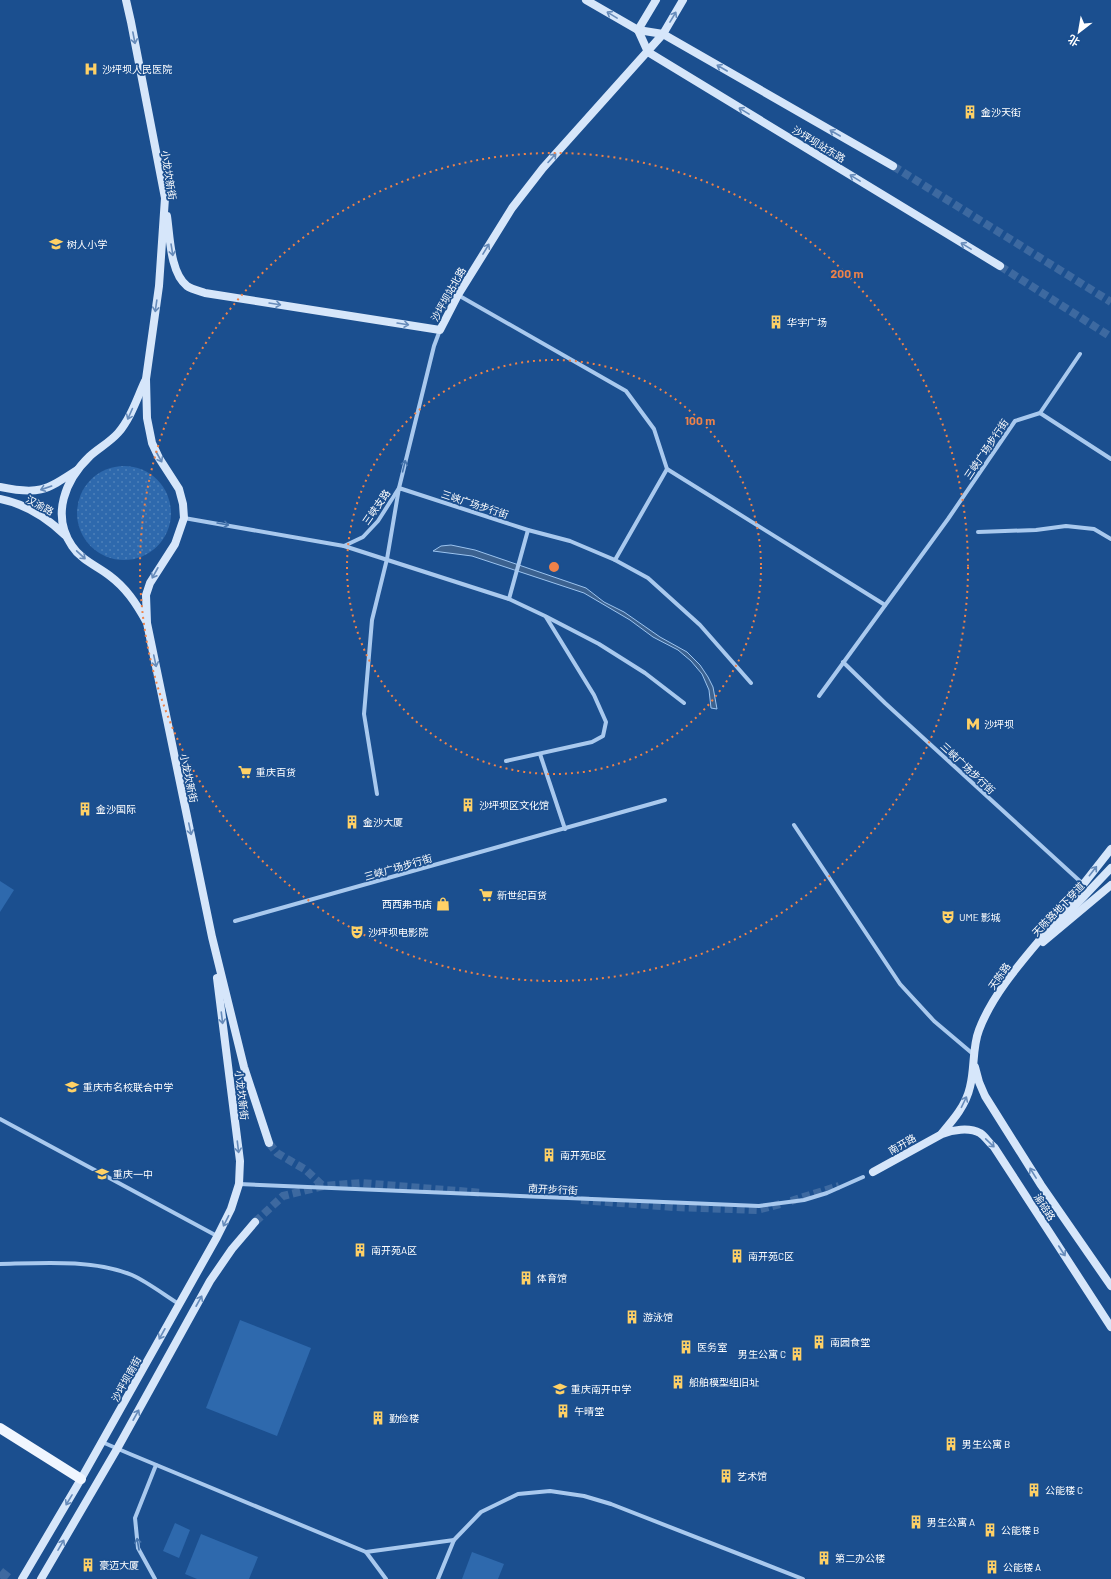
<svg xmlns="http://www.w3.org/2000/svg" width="1111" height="1579" font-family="Barlow,'Noto Sans SC',sans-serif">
  <defs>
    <pattern id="grass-dots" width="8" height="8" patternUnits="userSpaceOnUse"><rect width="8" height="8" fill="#2e69ad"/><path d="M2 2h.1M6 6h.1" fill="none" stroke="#4d80b9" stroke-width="1.8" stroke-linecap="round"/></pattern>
  </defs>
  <rect width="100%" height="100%" fill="#1b4f8f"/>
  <circle fill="url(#grass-dots)" cx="124" cy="513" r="47"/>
  <g fill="#2e69ad">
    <path d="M0 881 14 890 0 912Z"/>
    <path d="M240 1320 311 1348 277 1436 206 1408Z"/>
    <path d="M175 1523 190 1530 179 1558 163 1551Z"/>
    <path d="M201 1534 258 1557 249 1579H197L185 1574Z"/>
    <path d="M472 1552 504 1564 498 1579H462Z"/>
  </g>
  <path fill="#3c6290" stroke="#9cc4f0" d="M451 545 475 550 586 588 604 602 624 612 660 637 687 652 700 665 708 677 713 687 717 709 711 708 709 690 702 674 691 661 678 650 653 637 630 620 584 593 472 556 433 551 441 546Z"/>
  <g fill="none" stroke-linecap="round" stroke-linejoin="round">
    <g stroke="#3d69a0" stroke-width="8" stroke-dasharray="8 4" stroke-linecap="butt">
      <path d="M893 166 1111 302"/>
      <path d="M1000 266 1111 337"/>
      <path d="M269 1143 277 1153 306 1170 323 1186"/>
      <path d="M581 1200 674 1207 757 1210 780 1204"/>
      <path d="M791 1201 839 1186"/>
      <path d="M255 1222 283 1196 323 1186 361 1183 482 1193"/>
    </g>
    <path stroke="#3d69a0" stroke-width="10" stroke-dasharray="10 5" stroke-linecap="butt" d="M0 1572 9 1579"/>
    <g stroke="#a9c9ee" stroke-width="4">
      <path d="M458 295 626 391 654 429 667 469 885 605"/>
      <path d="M1040 413 1111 459"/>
      <path d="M184 518 344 546 363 537 378 521 399 488 434 346 440 330"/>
      <path d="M978 532 1036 530 1066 526 1094 529 1111 539"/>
      <path d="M344 546 509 599 545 616 599 644 645 673 684 703"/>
      <path d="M615 560 667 469"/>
      <path d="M509 599 528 530"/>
      <path d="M843 662 885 703 1083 884"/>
      <path d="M819 696 948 519 1015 421 1040 413 1080 354"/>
      <path d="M540 754 565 829"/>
      <path d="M506 761 592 742 603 736 606 722 594 695 546 617"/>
      <path d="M377 794 364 714 372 620 387 559 399 488 528 530 570 541 615 560 648 578 700 625 751 683"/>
      <path d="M794 825 900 984 934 1021 973 1054"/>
      <path d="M235 921 665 800"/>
      <path d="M0 1119 217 1236"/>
      <path d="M239 1184 759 1206 804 1200 827 1193 863 1177"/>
      <path d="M0 1264C41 1263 93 1259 132 1275 146 1281 166 1296 179 1304"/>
      <path d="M102 1442 130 1454 366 1552 454 1540"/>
      <path d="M366 1552 386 1579"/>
      <path d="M155 1579 138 1548 135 1518 156 1465"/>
      <path d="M438 1579 454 1540 481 1512 518 1494 550 1491 584 1496 611 1504 803 1579"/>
    </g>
    <g stroke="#d6e6fa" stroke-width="8">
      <path d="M126 0 131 22 165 198 159 286 146 379 147 418 152 443 159 458 179 489 183 504 184 518 175 544 150 583 146 595 147 623 212 937 244 1067 269 1143"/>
      <path d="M586 0 638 30 663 34 893 166"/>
      <path d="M638 30 648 52 1000 266"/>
      <path d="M638 30 656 0"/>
      <path d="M167 216C170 236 170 273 187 286 191 289 199 291 205 293L440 330 458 295 512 208 543 168 663 34 683 0"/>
      <path d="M145 381C137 398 131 418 118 433 110 442 99 448 90 456 65 480 51 515 72 546 81 560 97 566 110 576 126 588 136 603 146 621"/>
      <path d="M0 487C38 495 45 491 77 470"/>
      <path d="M0 499C26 504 46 517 65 535"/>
      <path d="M1054 928 1111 868"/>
      <path d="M1043 942 1111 885"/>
      <path d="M975 1067 979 1082 985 1096 1041 1185 1111 1286"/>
      <path d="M942 1133C954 1119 966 1105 970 1087 975 1068 972 1048 979 1030 991 998 1016 968 1038 942 1062 911 1087 880 1111 849"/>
      <path d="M873 1172 942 1134C952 1130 969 1127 980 1133 985 1136 989 1143 994 1147L1111 1327"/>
      <path d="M22 1579 81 1479 217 1237 231 1209 239 1184 240 1161 217 978"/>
      <path d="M41 1579 117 1449 210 1281 232 1249 255 1222"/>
    </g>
    <path stroke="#f0f6ff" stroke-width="10" d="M0 1428 81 1479"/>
  </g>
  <defs><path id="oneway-shaft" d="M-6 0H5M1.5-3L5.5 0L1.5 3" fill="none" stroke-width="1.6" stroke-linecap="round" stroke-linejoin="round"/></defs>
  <g stroke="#668bba">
    <use href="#oneway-shaft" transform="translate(612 15) rotate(-149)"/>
    <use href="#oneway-shaft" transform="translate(673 17) rotate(-59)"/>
    <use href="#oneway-shaft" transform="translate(134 38) rotate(79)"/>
    <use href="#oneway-shaft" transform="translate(722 68) rotate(-150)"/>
    <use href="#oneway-shaft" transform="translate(744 111) rotate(-149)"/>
    <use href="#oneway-shaft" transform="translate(835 133) rotate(-150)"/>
    <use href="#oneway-shaft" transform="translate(552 158) rotate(-48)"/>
    <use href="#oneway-shaft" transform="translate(855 178) rotate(-149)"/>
    <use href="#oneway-shaft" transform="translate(966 246) rotate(-149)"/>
    <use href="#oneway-shaft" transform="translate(486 249) rotate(-59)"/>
    <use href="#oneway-shaft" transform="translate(172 250) rotate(81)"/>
    <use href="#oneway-shaft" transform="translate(275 304) rotate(9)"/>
    <use href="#oneway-shaft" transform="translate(156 306) rotate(98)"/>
    <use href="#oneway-shaft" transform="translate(403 324) rotate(9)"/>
    <use href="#oneway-shaft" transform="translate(130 414) rotate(114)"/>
    <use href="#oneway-shaft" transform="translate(159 457) rotate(61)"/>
    <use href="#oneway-shaft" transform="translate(46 488) rotate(161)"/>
    <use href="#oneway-shaft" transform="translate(81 555) rotate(43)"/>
    <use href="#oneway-shaft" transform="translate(155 573) rotate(119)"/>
    <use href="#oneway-shaft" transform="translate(155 661) rotate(78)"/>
    <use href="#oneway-shaft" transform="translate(190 829) rotate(78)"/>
    <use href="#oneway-shaft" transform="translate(1093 871) rotate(-52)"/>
    <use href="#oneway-shaft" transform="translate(222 1018) rotate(83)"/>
    <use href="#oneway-shaft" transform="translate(964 1102) rotate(-64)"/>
    <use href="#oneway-shaft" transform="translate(990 1143) rotate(44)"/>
    <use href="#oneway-shaft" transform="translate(238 1147) rotate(83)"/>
    <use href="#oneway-shaft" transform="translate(1033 1173) rotate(-122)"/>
    <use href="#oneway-shaft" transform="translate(226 1221) rotate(117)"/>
    <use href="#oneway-shaft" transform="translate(1062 1251) rotate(57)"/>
    <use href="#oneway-shaft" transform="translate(199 1301) rotate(-61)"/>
    <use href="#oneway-shaft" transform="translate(162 1334) rotate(119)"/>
    <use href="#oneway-shaft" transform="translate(136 1415) rotate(-61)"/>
    <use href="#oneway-shaft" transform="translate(69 1500) rotate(121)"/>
    <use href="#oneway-shaft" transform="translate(61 1545) rotate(-60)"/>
  </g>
  <g stroke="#4674ac">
    <use href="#oneway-shaft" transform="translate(404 466) rotate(-76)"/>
    <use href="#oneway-shaft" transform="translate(223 524) rotate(10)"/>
    <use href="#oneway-shaft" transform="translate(138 1544) rotate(-100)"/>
  </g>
  <g fill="none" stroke="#ee8249" stroke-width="2" stroke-dasharray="2 4">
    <circle cx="554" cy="567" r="207"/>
    <circle cx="554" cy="567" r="414"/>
  </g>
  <defs>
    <g id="hospital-bare" transform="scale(1.08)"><path d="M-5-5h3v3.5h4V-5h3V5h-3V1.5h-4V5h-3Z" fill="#ffd166" stroke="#1b4f8f" stroke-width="2.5" paint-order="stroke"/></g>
    <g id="building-bare" transform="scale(1.08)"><path d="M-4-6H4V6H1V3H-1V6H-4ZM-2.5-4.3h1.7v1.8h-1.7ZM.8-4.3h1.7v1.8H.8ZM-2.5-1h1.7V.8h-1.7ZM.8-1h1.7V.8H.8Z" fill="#ffd166" stroke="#1b4f8f" stroke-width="2.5" paint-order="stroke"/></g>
    <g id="school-bare" transform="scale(1.08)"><path d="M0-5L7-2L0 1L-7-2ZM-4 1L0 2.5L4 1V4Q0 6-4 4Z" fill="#ffd166" stroke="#1b4f8f" stroke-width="2.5" paint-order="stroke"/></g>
    <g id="metro-bare" transform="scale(1.08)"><path d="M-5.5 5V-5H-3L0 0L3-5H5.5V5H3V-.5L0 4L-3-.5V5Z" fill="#ffd166" stroke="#1b4f8f" stroke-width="2.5" paint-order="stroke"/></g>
    <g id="supermarket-bare" transform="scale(1.08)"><path d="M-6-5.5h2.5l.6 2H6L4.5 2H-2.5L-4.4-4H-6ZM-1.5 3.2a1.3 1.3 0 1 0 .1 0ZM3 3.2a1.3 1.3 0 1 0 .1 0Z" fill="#ffd166" stroke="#1b4f8f" stroke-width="2.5" paint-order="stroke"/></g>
    <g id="shop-bare" transform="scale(1.08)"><path d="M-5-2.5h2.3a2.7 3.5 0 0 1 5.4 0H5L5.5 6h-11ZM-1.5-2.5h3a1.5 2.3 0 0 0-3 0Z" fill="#ffd166" stroke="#1b4f8f" stroke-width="2.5" paint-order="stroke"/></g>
    <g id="theatre-bare" transform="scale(1.08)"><path d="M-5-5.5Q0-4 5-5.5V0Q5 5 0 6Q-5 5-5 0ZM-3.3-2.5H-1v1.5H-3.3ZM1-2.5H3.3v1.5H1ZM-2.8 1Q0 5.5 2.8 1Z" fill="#ffd166" stroke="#1b4f8f" stroke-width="2.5" paint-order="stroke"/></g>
  </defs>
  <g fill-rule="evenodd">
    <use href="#hospital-bare" x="91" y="69"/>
    <use href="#building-bare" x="970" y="112"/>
    <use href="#school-bare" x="56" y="244"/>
    <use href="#building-bare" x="776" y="322"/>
    <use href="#metro-bare" x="973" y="724"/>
    <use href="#supermarket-bare" x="245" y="772"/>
    <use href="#building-bare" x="468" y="805"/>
    <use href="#building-bare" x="85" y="809"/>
    <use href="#building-bare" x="352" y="822"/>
    <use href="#supermarket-bare" x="486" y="895"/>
    <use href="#shop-bare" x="443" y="904"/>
    <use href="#theatre-bare" x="948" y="917"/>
    <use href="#theatre-bare" x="357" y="932"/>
    <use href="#school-bare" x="72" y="1087"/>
    <use href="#building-bare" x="549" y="1155"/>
    <use href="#school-bare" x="102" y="1174"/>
    <use href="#building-bare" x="360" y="1250"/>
    <use href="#building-bare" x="737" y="1256"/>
    <use href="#building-bare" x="526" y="1278"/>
    <use href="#building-bare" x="632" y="1317"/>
    <use href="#building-bare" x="819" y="1342"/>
    <use href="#building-bare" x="686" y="1347"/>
    <use href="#building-bare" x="797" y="1354"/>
    <use href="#building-bare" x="678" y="1382"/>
    <use href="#school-bare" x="560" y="1389"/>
    <use href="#building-bare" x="563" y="1411"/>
    <use href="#building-bare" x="378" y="1418"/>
    <use href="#building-bare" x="951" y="1444"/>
    <use href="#building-bare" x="726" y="1476"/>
    <use href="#building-bare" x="1034" y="1490"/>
    <use href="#building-bare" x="916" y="1522"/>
    <use href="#building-bare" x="990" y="1530"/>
    <use href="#building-bare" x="824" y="1558"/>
    <use href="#building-bare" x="88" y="1565"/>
    <use href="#building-bare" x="992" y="1567"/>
  </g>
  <g text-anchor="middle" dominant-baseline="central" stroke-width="3.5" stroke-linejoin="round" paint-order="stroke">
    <g font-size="10" fill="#fff" stroke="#1b4f8f" text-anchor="start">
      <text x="102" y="69">沙坪坝人民医院</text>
      <text x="981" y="112">金沙天街</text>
      <text x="67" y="244">树人小学</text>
      <text x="787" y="322">华宇广场</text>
      <text x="984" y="724">沙坪坝</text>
      <text x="256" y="772">重庆百货</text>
      <text x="479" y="805">沙坪坝区文化馆</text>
      <text x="96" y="809">金沙国际</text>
      <text x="363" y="822">金沙大厦</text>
      <text x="497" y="895">新世纪百货</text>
      <text x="432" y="904" text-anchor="end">西西弗书店</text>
      <text x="959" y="917">UME 影城</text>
      <text x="368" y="932">沙坪坝电影院</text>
      <text x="83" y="1087">重庆市名校联合中学</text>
      <text x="560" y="1155">南开苑B区</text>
      <text x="113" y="1174">重庆一中</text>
      <text x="371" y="1250">南开苑A区</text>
      <text x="748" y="1256">南开苑C区</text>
      <text x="537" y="1278">体育馆</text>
      <text x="643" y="1317">游泳馆</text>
      <text x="830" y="1342">南园食堂</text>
      <text x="697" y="1347">医务室</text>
      <text x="786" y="1354" text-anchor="end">男生公寓 C</text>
      <text x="689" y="1382">船舶模型组旧址</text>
      <text x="571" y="1389">重庆南开中学</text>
      <text x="574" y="1411">午晴堂</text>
      <text x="389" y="1418">勤俭楼</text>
      <text x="962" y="1444">男生公寓 B</text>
      <text x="737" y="1476">艺术馆</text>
      <text x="1045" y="1490">公能楼 C</text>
      <text x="927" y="1522">男生公寓 A</text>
      <text x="1001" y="1530">公能楼 B</text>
      <text x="835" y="1558">第二办公楼</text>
      <text x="99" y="1565">豪迈大厦</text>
      <text x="1003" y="1567">公能楼 A</text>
    </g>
    <g font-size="10" fill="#fff" stroke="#1b4f8f">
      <text transform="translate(819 144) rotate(31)">沙坪坝站东路</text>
      <text transform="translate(169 175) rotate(81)">小龙坎新街</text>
      <text transform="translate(448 294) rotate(-61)">沙坪坝站北路</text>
      <text transform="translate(986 449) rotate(-56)">三峡广场步行街</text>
      <text transform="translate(475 504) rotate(18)">三峡广场步行街</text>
      <text transform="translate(40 505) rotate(28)">汉渝路</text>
      <text transform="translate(376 507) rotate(-55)">三峡支路</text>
      <text transform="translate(968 768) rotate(43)">三峡广场步行街</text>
      <text transform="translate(189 778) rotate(78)">小龙坎新街</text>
      <text transform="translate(398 867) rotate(-16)">三峡广场步行街</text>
      <text transform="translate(1058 909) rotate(-46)">天陈路地下穿道</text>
      <text transform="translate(999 976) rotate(-55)">天陈路</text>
      <text transform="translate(242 1095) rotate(83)">小龙坎新街</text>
      <text transform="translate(902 1144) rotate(-30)">南开路</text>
      <text transform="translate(553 1189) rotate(3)">南开步行街</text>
      <text transform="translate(1045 1207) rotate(57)">渝碚路</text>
      <text transform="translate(126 1379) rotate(-61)">沙坪坝南街</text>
    </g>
  </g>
  <circle cx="554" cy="567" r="6" fill="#ee8249" stroke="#1b4f8f" stroke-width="2"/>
  <g font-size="12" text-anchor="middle" font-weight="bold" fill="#ee8249" stroke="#1b4f8f" stroke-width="3.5" stroke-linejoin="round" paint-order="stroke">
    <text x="847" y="278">200 m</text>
    <text x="700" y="425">100 m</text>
  </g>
  <g transform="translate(1079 32) rotate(211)" stroke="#1b4f8f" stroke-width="3" paint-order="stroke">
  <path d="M0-3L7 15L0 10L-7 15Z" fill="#ffffff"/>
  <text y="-6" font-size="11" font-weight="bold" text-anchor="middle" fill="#ffffff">北</text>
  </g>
</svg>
